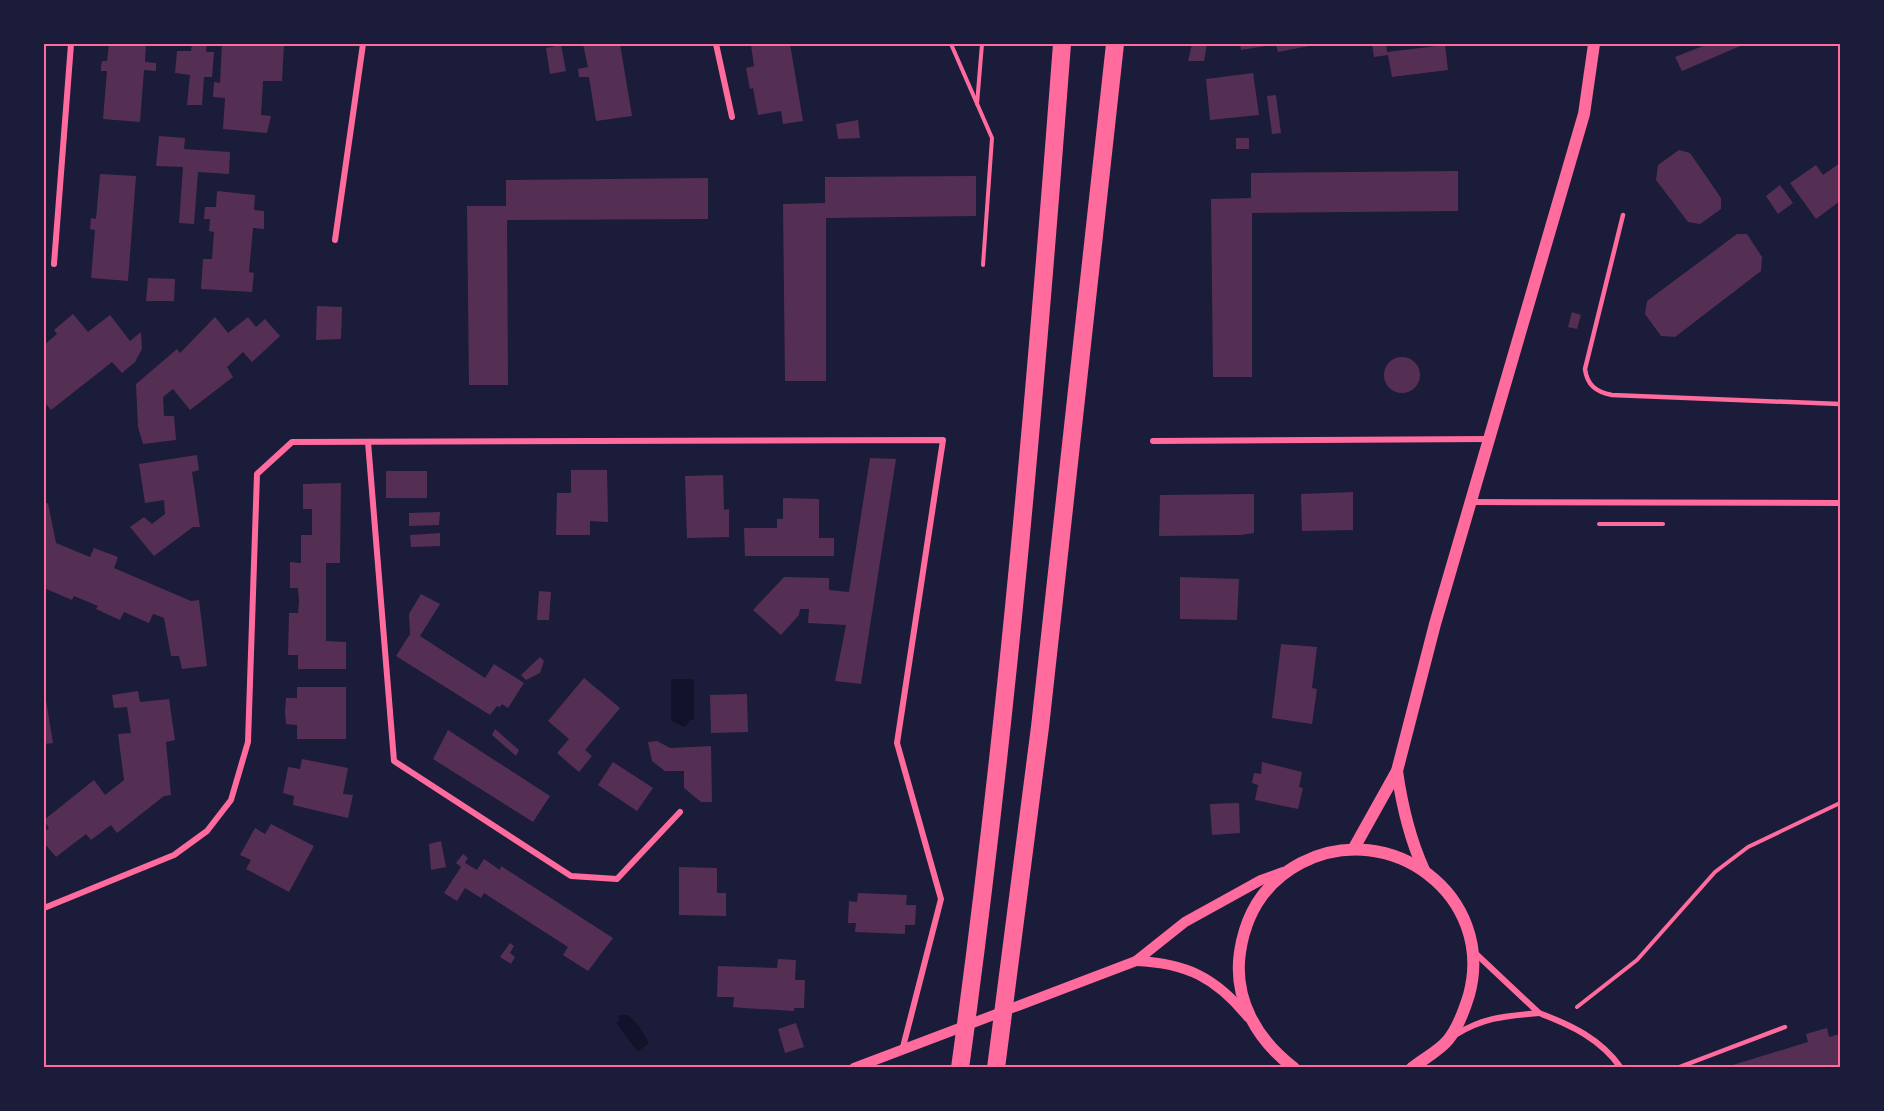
<svg xmlns="http://www.w3.org/2000/svg" width="1884" height="1111" font-family="'Source Sans 3',sans-serif">
  <rect width="100%" height="100%" fill="#1b1b3a"/>
  <g fill="#12122b">
    <path d="M671 679H694V720H690L685 727 671 721Z"/>
    <path d="M618 1015H628L639 1026 649 1043 638 1051 634 1047 616 1023 619 1021Z"/>
  </g>
  <g fill="#542f53">
    <path d="M109 44H146L145 62 156 63V71L144 70 140 122 103 119 107 71H101V66L102 61H107Z"/>
    <path d="M192 44H207L206 52H214L212 77H204L202 105H187L190 75 175 73 177 51H191Z"/>
    <path d="M222 44H284L282 81H263L261 115 271 116 267 133 223 129 225 98 213 97 214 82 220 83Z"/>
    <path d="M583 44H620L632 116 596 121 589 77H579L578 69 588 67Z"/>
    <path d="M757 44H790L803 121 783 124 781 111 758 115 753 88 750 89 746 68 754 66 751 45Z"/>
    <path d="M1192 44H1207L1204 61H1188Z"/>
    <path d="M1240 44H1272V45L1241 50Z"/>
    <path d="M1276 44H1309V46L1278 52Z"/>
    <path d="M1372 44H1386L1387 52 1445 45 1448 70 1392 77 1388 55 1374 57Z"/>
    <path d="M1708 44H1745L1682 71 1675 57Z"/>
    <path d="M561 45 566 71 550 74 546 48Z"/>
    <path d="M1253 73 1259 115 1210 120 1206 79Z"/>
    <path d="M1276 95 1281 133 1272 134 1267 96Z"/>
    <path d="M858 120 860 138 838 139 836 124Z"/>
    <path d="M159 136 185 138 184 149 230 152 229 174 198 172 194 224 179 223 183 167 156 166Z"/>
    <rect x="1236" y="138" width="13" height="11"/>
    <path d="M1679 150 1690 153 1721 198V209L1700 224 1688 222 1656 180 1658 165Z"/>
    <path d="M1840 163V201L1816 219 1790 183 1816 165 1823 175Z"/>
    <path d="M1458 171V211L1252 213V377H1213L1211 199 1251 198V173Z"/>
    <path d="M100 174 136 176 128 281 91 278 95 230 90 229 91 218 96 219Z"/>
    <path d="M976 176V216L826 218V381H785L783 204 825 203V177Z"/>
    <path d="M708 178V219L507 220 508 385H469L467 206H506V180Z"/>
    <path d="M1780 185 1793 203 1778 214 1766 196Z"/>
    <path d="M217 191 255 195 254 210 264 211V229L253 228 249 272 254 273 252 292 201 289 203 259H212L214 232 209 231 210 219H204L205 207H216Z"/>
    <path d="M1737 234H1747L1762 257 1761 271 1675 337 1661 336 1645 314 1647 301Z"/>
    <path d="M148 278 175 279 174 301H146Z"/>
    <path d="M317 306 342 307 341 339 316 340Z"/>
    <path d="M1572 312 1581 315 1577 329 1568 327Z"/>
    <path d="M73 314 88 332 110 315 130 341 141 332 142 349 135 362 122 373 112 362 51 410 44 402V345L57 334 54 330Z"/>
    <path d="M215 317 228 333 248 317 256 327 265 319 280 336 252 362 243 352 227 367 233 377 190 410 173 389 163 397 164 416H174L176 440 143 444 138 427 136 384 177 349 180 353Z"/>
    <circle cx="1402" cy="375" r="18"/>
    <path d="M197 455 199 470 192 472 200 527H193L154 556 130 527 144 517 152 524 165 514 164 500 145 503 139 464Z"/>
    <path d="M870 458 896 459 861 684 835 681 846 625 808 623 809 609H800L799 615 781 635 753 610 784 577 829 578V590L849 592Z"/>
    <path d="M571 470H607L608 522 590 521V535H556L557 493H571Z"/>
    <rect x="386" y="471" width="41" height="27"/>
    <path d="M723 475 724 510 729 509V537L687 538 685 476Z"/>
    <path d="M341 483 340 563H326V641L346 642V669H298V655H288L289 613H298L299 602 298 588H290V562L301 563V535H312V509H303V484Z"/>
    <path d="M1353 492V530L1302 531 1301 494Z"/>
    <path d="M1254 494V533L1240 535 1159 536 1160 495Z"/>
    <path d="M783 498 819 499V538H834V556H745L744 528H777V519H783Z"/>
    <path d="M48 503 56 543 90 557 94 548 118 557 114 568 191 601 199 600 207 666 182 669 179 656H171L164 618 153 614 149 623 124 612 120 620 96 609 98 606 74 596 72 600 44 588V504Z"/>
    <path d="M440 512 439 525 409 526V513Z"/>
    <path d="M440 533V546L411 547 410 535Z"/>
    <path d="M1180 577 1239 579 1237 620 1180 619Z"/>
    <path d="M539 591 551 592 549 620H537Z"/>
    <path d="M421 594 440 604 420 636 485 678 494 664 524 683 508 708 502 704 500 707 497 706 490 715 396 656 410 634 409 614Z"/>
    <path d="M1281 644 1317 647 1312 688 1317 689 1312 724 1272 718Z"/>
    <path d="M540 657 544 661 540 673 526 680 521 675Z"/>
    <path d="M584 678 620 708 585 750 592 756 579 772 557 753 569 739 548 721Z"/>
    <path d="M44 687 53 743 44 744Z"/>
    <path d="M297 687H346V739H297V725L286 724 285 711 286 698H297Z"/>
    <path d="M138 691 140 702 169 699 175 740 166 742 171 795 164 796 117 833 111 825 91 840 86 834 56 857 44 843V832L49 828 44 820 94 780 105 795 124 780 118 734 131 733 127 707 114 708 112 695Z"/>
    <path d="M747 694 748 732 711 733 710 695Z"/>
    <path d="M495 729 519 750 516 756 492 735Z"/>
    <path d="M448 730 550 796 533 822 433 759Z"/>
    <path d="M657 741 670 748 711 746 712 802H701L684 788V771H665L652 761 648 742Z"/>
    <path d="M302 759 348 768 343 794 353 795 348 818 293 805 294 796 283 793 288 767 300 769Z"/>
    <path d="M613 762 653 788 637 811 598 785Z"/>
    <path d="M1262 762 1302 772 1299 787 1303 788 1298 809 1255 800 1258 785 1252 783 1254 773 1261 774Z"/>
    <path d="M1239 803 1240 833 1212 835 1210 804Z"/>
    <path d="M271 824 314 846 289 892 246 869 251 860 240 855 255 828 265 834Z"/>
    <path d="M441 841 446 867 431 870 429 844Z"/>
    <path d="M463 854 468 858 465 863 477 870 484 859 500 870 501 866 613 938 588 971 563 955 568 947 484 893 481 898 465 888 457 901 444 893 461 867 456 863Z"/>
    <path d="M679 867 717 868V893H726V916L679 915Z"/>
    <path d="M858 893 907 895 906 905H916L915 925H905V934L855 932 856 923H848L849 901 857 902Z"/>
    <path d="M510 943 514 946 510 953 515 957 511 964 500 957Z"/>
    <path d="M778 959 796 960 795 980H805L804 1008H794V1011L743 1008 733 1007 734 997H717L718 966 777 968Z"/>
    <path d="M796 1023 804 1047 785 1053 778 1029Z"/>
    <path d="M1827 1028 1829 1037 1840 1034V1068H1723L1808 1042 1806 1034Z"/>
  </g>
  <g fill="none" stroke-linecap="round" stroke-linejoin="round">
    <g stroke="#ff6b9d" stroke-width="4">
      <path d="M951 44 992 138 983 265"/>
      <path d="M977 104 982 44"/>
      <path d="M1599 524H1663"/>
      <path d="M1577 1007 1637 960 1715 872 1748 847 1840 803"/>
    </g>
    <g stroke="#ff6b9d" stroke-width="4.5">
      <path d="M1623 215 1585 369C1587 385 1596 392 1612 395L1840 404"/>
      <path d="M1677 1068 1785 1027"/>
    </g>
    <g stroke="#ff6b9d" stroke-width="6">
      <path d="M716 44 732 117"/>
      <path d="M335 240 363 44"/>
      <path d="M54 264 71 44"/>
      <path d="M1153 441 1488 439"/>
      <path d="M368 442 394 761 571 876 617 879 680 812"/>
      <path d="M1471 502 1840 503"/>
      <path d="M44 908 174 855 207 831 231 800 248 742 257 474 292 442 943 440 897 743 941 899 903 1047"/>
      <path d="M1539 1013C1571 1025 1601 1039 1621 1068"/>
      <path d="M1455 1035C1484 1017 1506 1016 1539 1013L1473 951"/>
    </g>
    <g stroke="#ff6b9d" stroke-width="10">
      <path d="M1136 961C1187 963 1216 978 1248 1017"/>
      <path d="M854 1068 1136 961 1185 922 1261 880 1283 872"/>
    </g>
    <g stroke="#ff6b9d" stroke-width="12">
      <path d="M1397 771C1402 806 1409 837 1424 870"/>
      <path d="M1354 848 1397 771 1435 624 1584 114 1594 44"/>
      <path d="M1294 1068C1257 1040 1233 999 1240 952 1246 912 1265 882 1301 863 1390 817 1496 896 1469 995 1464 1011 1458 1028 1448 1040 1439 1051 1423 1059 1412 1068"/>
    </g>
    <g stroke="#ff6b9d" stroke-width="18">
      <path d="M960 1068C1007 728 1036 386 1062 44"/>
      <path d="M996 1068 1040 727 1115 44"/>
    </g>
  </g>
  <rect width="1884" height="1111" fill="none" stroke="#1b1b3a" stroke-width="90"/>
  <rect x="45" y="45" width="1794" height="1021" fill="none" stroke="#ff6b9d" stroke-width="2"/>
</svg>
